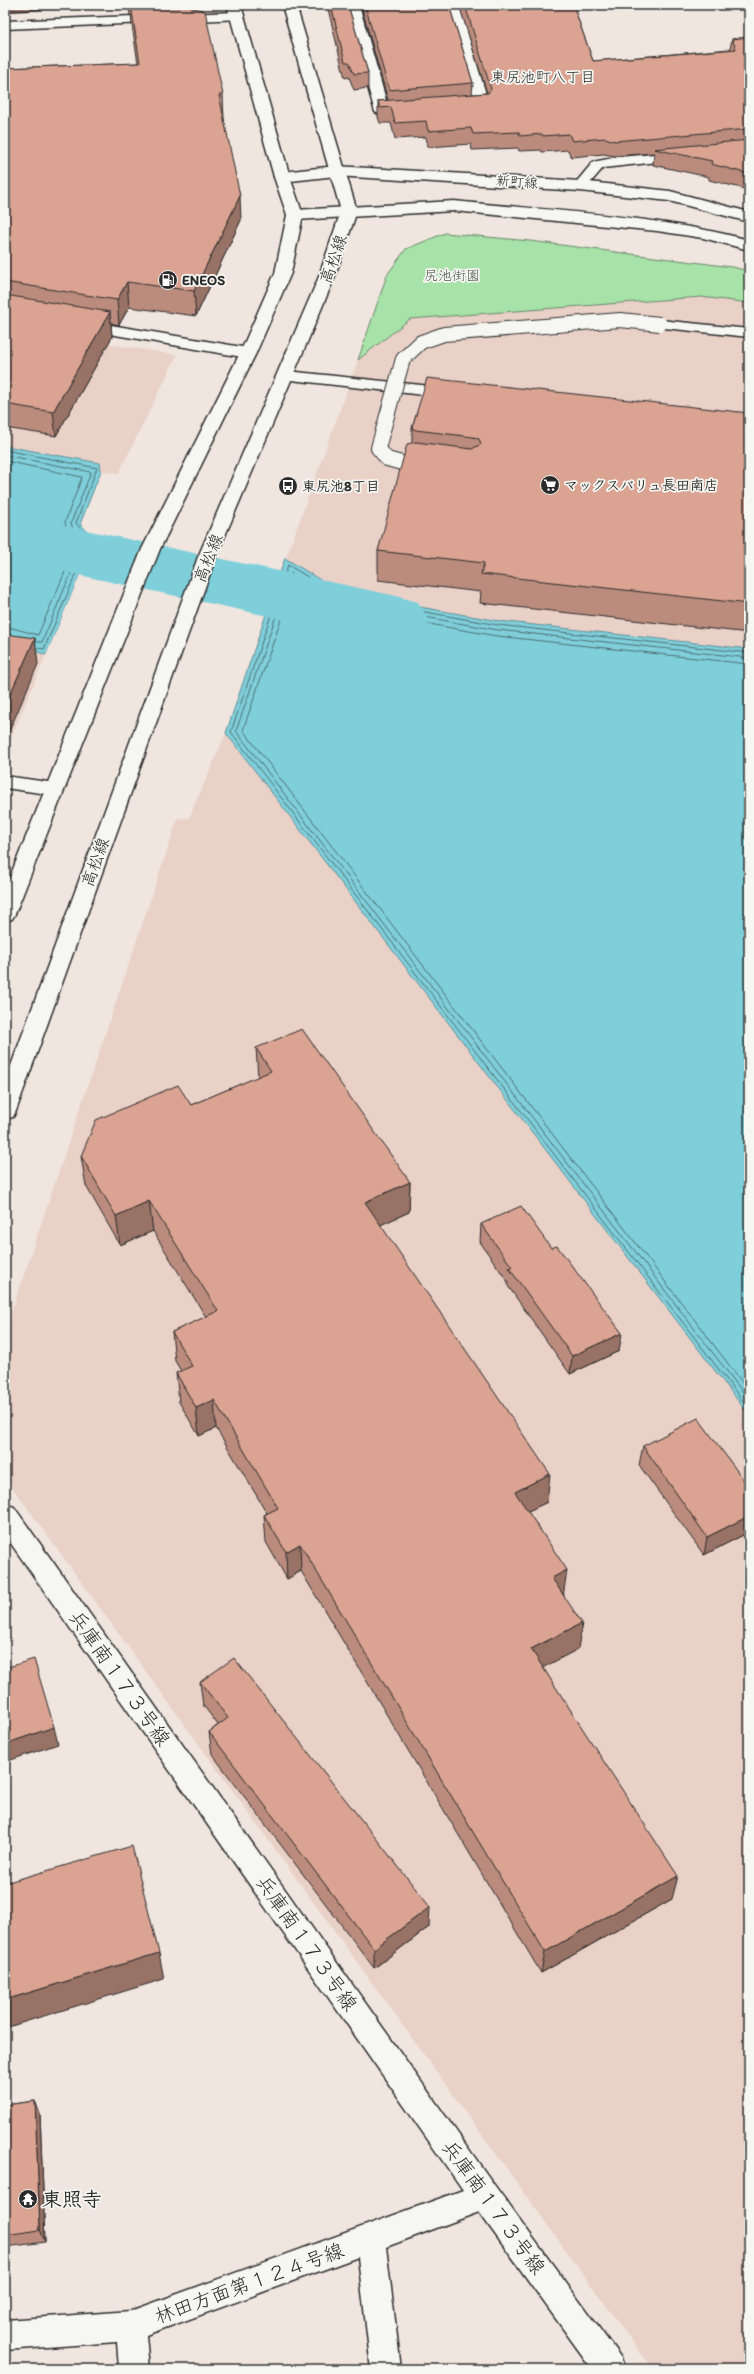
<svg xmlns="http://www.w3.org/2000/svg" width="754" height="2374" font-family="Itim,'Klee One',sans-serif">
  <rect width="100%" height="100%" fill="#f0e5df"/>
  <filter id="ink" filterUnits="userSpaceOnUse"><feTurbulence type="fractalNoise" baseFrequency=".025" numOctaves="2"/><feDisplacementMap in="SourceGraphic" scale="8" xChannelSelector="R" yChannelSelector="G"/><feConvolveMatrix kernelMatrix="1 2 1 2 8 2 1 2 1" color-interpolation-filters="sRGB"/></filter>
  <g filter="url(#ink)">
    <g fill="#e9d1c8">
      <path d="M701 297 749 303V649L499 621 341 593 286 558 358 360 410 319Z"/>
      <path d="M5 327 177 355 119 473 101 471 100 463 5 446Z"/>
      <path d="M5 640 46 655 5 752Z"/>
      <path d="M226 733 749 1415V2369H652L5 1477V1331L178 818H189Z"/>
    </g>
    <path fill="#a7e2a8" stroke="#69866a" d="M445 233 530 241 732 267 749 271V303L701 297 410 319 358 360 387 275 406 249Z"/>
    <g fill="#7fcfda" stroke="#5d8d94">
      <path d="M5 446 100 463 101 471 80 524 95 539 46 655 5 640Z"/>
      <path d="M285 558 341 593 499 621 749 649V1415L226 733Z"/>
    </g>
    <path fill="#f0e5df" d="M95 539H97L91 554 48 656 46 655Z"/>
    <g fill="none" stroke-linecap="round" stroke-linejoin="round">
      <g stroke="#4d6d71" stroke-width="1">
        <path d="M5 450 97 468 76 523 90 541 44 649 37 648"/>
        <path d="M5 455 91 472 71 523 73 529 84 542 42 642H36"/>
        <path d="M5 461 82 477 65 522 67 531 77 544 38 635 5 626"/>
        <path d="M749 653 498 625 341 597 288 565 231 732 749 1409"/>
        <path d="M749 658 498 630 340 602 291 573 236 731 749 1400"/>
        <path d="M749 664 497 636 339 608 294 582 243 730 749 1391"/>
      </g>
      <path fill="#7fcfda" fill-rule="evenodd" d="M5 513 392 595 418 602 428 619 418 636 392 643 5 559Z"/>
      <g stroke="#2b2b2b" stroke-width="3">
        <g id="lane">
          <path d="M681 152 688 156 686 159 603 168 585 189H575L573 186 593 162 618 157Z"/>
          <path d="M660 320 749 329V337L655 327 653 324 655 321Z"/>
          <path d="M287 371 450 388 458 393 450 398 282 379 279 376 282 373Z"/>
          <path d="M5 776 55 783 61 785 64 789 61 793 55 795 5 788Z"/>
        </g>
      </g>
      <g stroke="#2b2b2b" stroke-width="3">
        <g id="street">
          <path d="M345 5H359L388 107H406L408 110 406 113 382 116 375 112Z"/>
          <path d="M445 5H459L489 104 487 107 463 109 456 105 458 102 473 100Z"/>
          <path d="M237 12 242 13 244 16 242 19 5 29V21Z"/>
          <path d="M81 320 248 348 254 350 256 353 254 356 248 358 75 328 73 325 75 322Z"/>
          <path d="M5 1504 14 1507 495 2186 621 2358 625 2369H592L479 2212 386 2247 401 2369H371L358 2257 146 2335 149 2369H119L117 2342 5 2350V2320L131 2311 463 2190 5 1535Z"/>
        </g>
      </g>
      <g stroke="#2b2b2b" stroke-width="3">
        <g id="secondary">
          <path d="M336 166 580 181 670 191 749 212V222L669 201 580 191 336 176 282 182 274 177 282 172Z"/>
          <path d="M454 201C552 211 653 215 749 240V250L703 238 657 231 454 211 295 220 287 215 295 210Z"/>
        </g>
      </g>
      <g stroke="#2b2b2b" stroke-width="3">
        <g id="primary">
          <path d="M227 5H241L290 177 303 215 291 273 256 353 160 549 15 914 12 919 5 921V889L142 549 240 353 275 273 287 215 274 177Z"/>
          <path d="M282 5H296L357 211 334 279 216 557 16 1111 13 1117 5 1119V1082L198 557 318 279 341 211Z"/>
        </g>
      </g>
      <use href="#lane" fill="#f6f6f2" fill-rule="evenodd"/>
      <use href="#street" fill="#f6f6f2" fill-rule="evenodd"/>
      <use href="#secondary" fill="#f6f6f2" fill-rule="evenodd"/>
      <use href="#primary" fill="#f6f6f2" fill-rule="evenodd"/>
      <g stroke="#2b2b2b" stroke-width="16" stroke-linecap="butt">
        <path id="lane-bridge" d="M409 465 387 459 378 448 403 359 421 342 444 334 620 320 660 324"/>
      </g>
      <use href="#lane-bridge" stroke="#f6f6f2" stroke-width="14"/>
    </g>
    <g fill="#bb8c7e" stroke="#2b2b2b">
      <path d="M5 5H190L223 95 224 119 241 220 196 316 129 307 119 325 111 323 112 337 56 436 5 428V68L138 63 132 25 131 15H130L129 5H107L5 12Z"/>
      <path d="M327 5H348L368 73V88L354 90 349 77 345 78Z"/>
      <path d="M361 5H449L473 83 472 94 487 93 459 5H573L593 61 730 49 732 39 749 37V190L709 180V177L653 165 654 153 614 156 604 154 571 157 568 150 542 152 541 150 519 151 518 148 472 150 471 144 428 147 426 137 395 139 391 123H380L378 117V101L388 100Z"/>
      <path d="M749 413V633L480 603 481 592 378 580V551L412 443V428Z"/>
      <path d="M256 1048 410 1182 409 1212 380 1225 547 1502 528 1511 564 1595 578 1649 543 1667 672 1899 541 1973 301 1571 287 1579 266 1542 264 1515 267 1513 216 1428 199 1436 179 1402 176 1373 181 1371 175 1361 172 1332 206 1317 153 1231 120 1245 86 1186 81 1156 191 1105 258 1077Z"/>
      <path d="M481 1224 551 1248 619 1351 570 1374 508 1286V1282L480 1242Z"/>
      <path d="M643 1446 749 1487V1532L704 1555 639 1465Z"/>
      <path d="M200 1682 429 1927 374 1968 212 1754 209 1732 218 1725 203 1705Z"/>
      <path d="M35 2101 40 2114 45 2242 5 2247V2105Z"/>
    </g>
    <g fill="#997266" stroke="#2b2b2b">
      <path d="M240 196 241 220 196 316 194 291Z"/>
      <path d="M127 282 129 307 119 325 117 300Z"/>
      <path d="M110 312 112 337 56 436 53 412Z"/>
      <path d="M35 638 38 664 5 741V706Z"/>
      <path d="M410 1182 409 1212 365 1232V1202Z"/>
      <path d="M149 1201 153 1231 120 1245 116 1216Z"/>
      <path d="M622 1333 619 1351 570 1374 572 1356Z"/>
      <path d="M214 1400 216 1428 199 1436 196 1408Z"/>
      <path d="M550 1474 547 1502 512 1519 515 1492Z"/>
      <path d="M749 1516V1532L704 1555 707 1537Z"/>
      <path d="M300 1544 301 1571 287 1579 286 1552Z"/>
      <path d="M567 1570 563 1597 552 1578Z"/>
      <path d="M582 1623 578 1649 529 1675 531 1649Z"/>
      <path d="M54 1727 58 1744 5 1762V1744Z"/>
      <path d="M678 1876 672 1899 541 1973 545 1952Z"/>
      <path d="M430 1907 429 1927 374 1968V1949Z"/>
      <path d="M159 1953 164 1979 5 2028V2000Z"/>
      <path d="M35 2101 40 2114 45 2242 40 2230Z"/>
    </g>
    <g fill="#daa392" stroke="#2b2b2b">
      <path d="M131 5H190V7L205 11 223 95H219L240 196 194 291 127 282 117 300 5 282V68L140 63Z"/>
      <path d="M331 5H348L368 73 354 74 349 62H345Z"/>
      <path d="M365 5H449L473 83 389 90Z"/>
      <path d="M465 5H573L593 61 736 49 732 39 749 37V129L615 141 605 138 572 141 569 134 543 136 542 134 520 136 519 132 473 134 471 128 428 131 426 121 395 123 391 107 380 108 378 101 488 93 491 89Z"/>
      <path d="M749 140V174L711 164 712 161 654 149Z"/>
      <path d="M5 295 110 312 53 412 5 404Z"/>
      <path d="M427 378 749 413V604L481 574 484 563 378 551 407 444 416 442 472 449 481 444 479 439 473 437 416 430 412 428Z"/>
      <path d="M5 634 35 638 5 706Z"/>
      <path d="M302 1029 410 1182 365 1202 550 1474 515 1492 567 1570 552 1578 582 1623 531 1649 678 1876 545 1952 300 1544 286 1552 264 1515 278 1508 214 1400 196 1408 176 1373 192 1366 172 1332 218 1311 149 1201 116 1216 81 1156 96 1120 178 1085 191 1105 271 1071 256 1048Z"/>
      <path d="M521 1206 551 1248 557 1246 622 1333 572 1356 509 1268 512 1267 481 1224Z"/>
      <path d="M698 1418 749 1487V1516L707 1537 643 1446Z"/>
      <path d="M234 1658 430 1907 374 1949 209 1732 228 1718 200 1682Z"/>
      <path d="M34 1659 54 1727 5 1744V1668Z"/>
      <path d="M132 1846 159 1953 5 2000V1883Z"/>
      <path d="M35 2101 40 2230 5 2235V2105Z"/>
    </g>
  </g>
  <defs>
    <g id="fuel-disc" transform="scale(1)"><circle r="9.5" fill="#2b2b2b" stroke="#f6f6f2"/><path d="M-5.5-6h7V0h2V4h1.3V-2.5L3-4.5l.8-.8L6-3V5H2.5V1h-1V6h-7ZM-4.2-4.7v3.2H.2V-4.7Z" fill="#fff"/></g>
    <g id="supermarket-disc" transform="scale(1)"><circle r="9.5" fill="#2b2b2b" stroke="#f6f6f2"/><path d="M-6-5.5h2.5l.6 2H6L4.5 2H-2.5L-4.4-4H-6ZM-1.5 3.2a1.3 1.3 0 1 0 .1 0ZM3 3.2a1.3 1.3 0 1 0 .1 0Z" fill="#fff"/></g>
    <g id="bus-disc" transform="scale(1)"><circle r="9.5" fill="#2b2b2b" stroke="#f6f6f2"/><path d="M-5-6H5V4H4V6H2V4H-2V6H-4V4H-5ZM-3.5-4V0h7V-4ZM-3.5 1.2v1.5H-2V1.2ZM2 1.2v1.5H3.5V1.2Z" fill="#fff"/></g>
    <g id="temple-disc" transform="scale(1)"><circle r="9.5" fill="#2b2b2b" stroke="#f6f6f2"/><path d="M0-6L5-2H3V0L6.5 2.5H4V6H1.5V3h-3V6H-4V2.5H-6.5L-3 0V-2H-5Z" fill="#fff"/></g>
  </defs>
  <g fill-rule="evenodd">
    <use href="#fuel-disc" x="168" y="280"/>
    <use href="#supermarket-disc" x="550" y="485"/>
    <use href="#bus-disc" x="288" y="486"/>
    <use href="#temple-disc" x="28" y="2199"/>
  </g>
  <g text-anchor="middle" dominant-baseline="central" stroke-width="3.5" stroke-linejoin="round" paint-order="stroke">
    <g font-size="14" fill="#2b2b2b" stroke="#f6f6f2">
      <text transform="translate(517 182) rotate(4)">新町線</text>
    </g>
    <g font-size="14" fill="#4a594a" stroke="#f6f6f2">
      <text x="452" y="275">尻池街園</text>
    </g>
    <g font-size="14" font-weight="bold" fill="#2b2b2b" stroke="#f6f6f2" text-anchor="start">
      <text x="182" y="280">ENEOS</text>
      <text x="564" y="485">マックスバリュ長田南店</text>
      <text x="302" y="486">東尻池8丁目</text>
    </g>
    <g font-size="15" fill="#2b2b2b" stroke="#f6f6f2">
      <text x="543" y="77">東尻池町八丁目</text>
    </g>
    <g font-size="17" fill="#2b2b2b" stroke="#f6f6f2">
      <text transform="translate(333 259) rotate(-71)">高松線</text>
      <text transform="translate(208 558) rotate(-68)">高松線</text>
      <text transform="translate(95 862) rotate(-70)">高松線</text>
    </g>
    <g font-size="20" fill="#2b2b2b" stroke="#f6f6f2">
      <text transform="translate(120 1678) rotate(55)">兵庫南１７３号線</text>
      <text transform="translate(307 1943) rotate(55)">兵庫南１７３号線</text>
      <text transform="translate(494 2207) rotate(54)">兵庫南１７３号線</text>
      <text transform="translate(249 2283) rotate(-20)">林田方面第１２４号線</text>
    </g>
    <g font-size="20" font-weight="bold" fill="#2b2b2b" stroke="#f6f6f2" text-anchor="start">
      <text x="42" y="2199">東照寺</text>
    </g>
  </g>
  <rect width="754" height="2374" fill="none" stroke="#f6f6f2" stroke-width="20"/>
  <rect x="10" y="10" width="734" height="2354" fill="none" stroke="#2b2b2b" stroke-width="1.5" filter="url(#ink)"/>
</svg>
